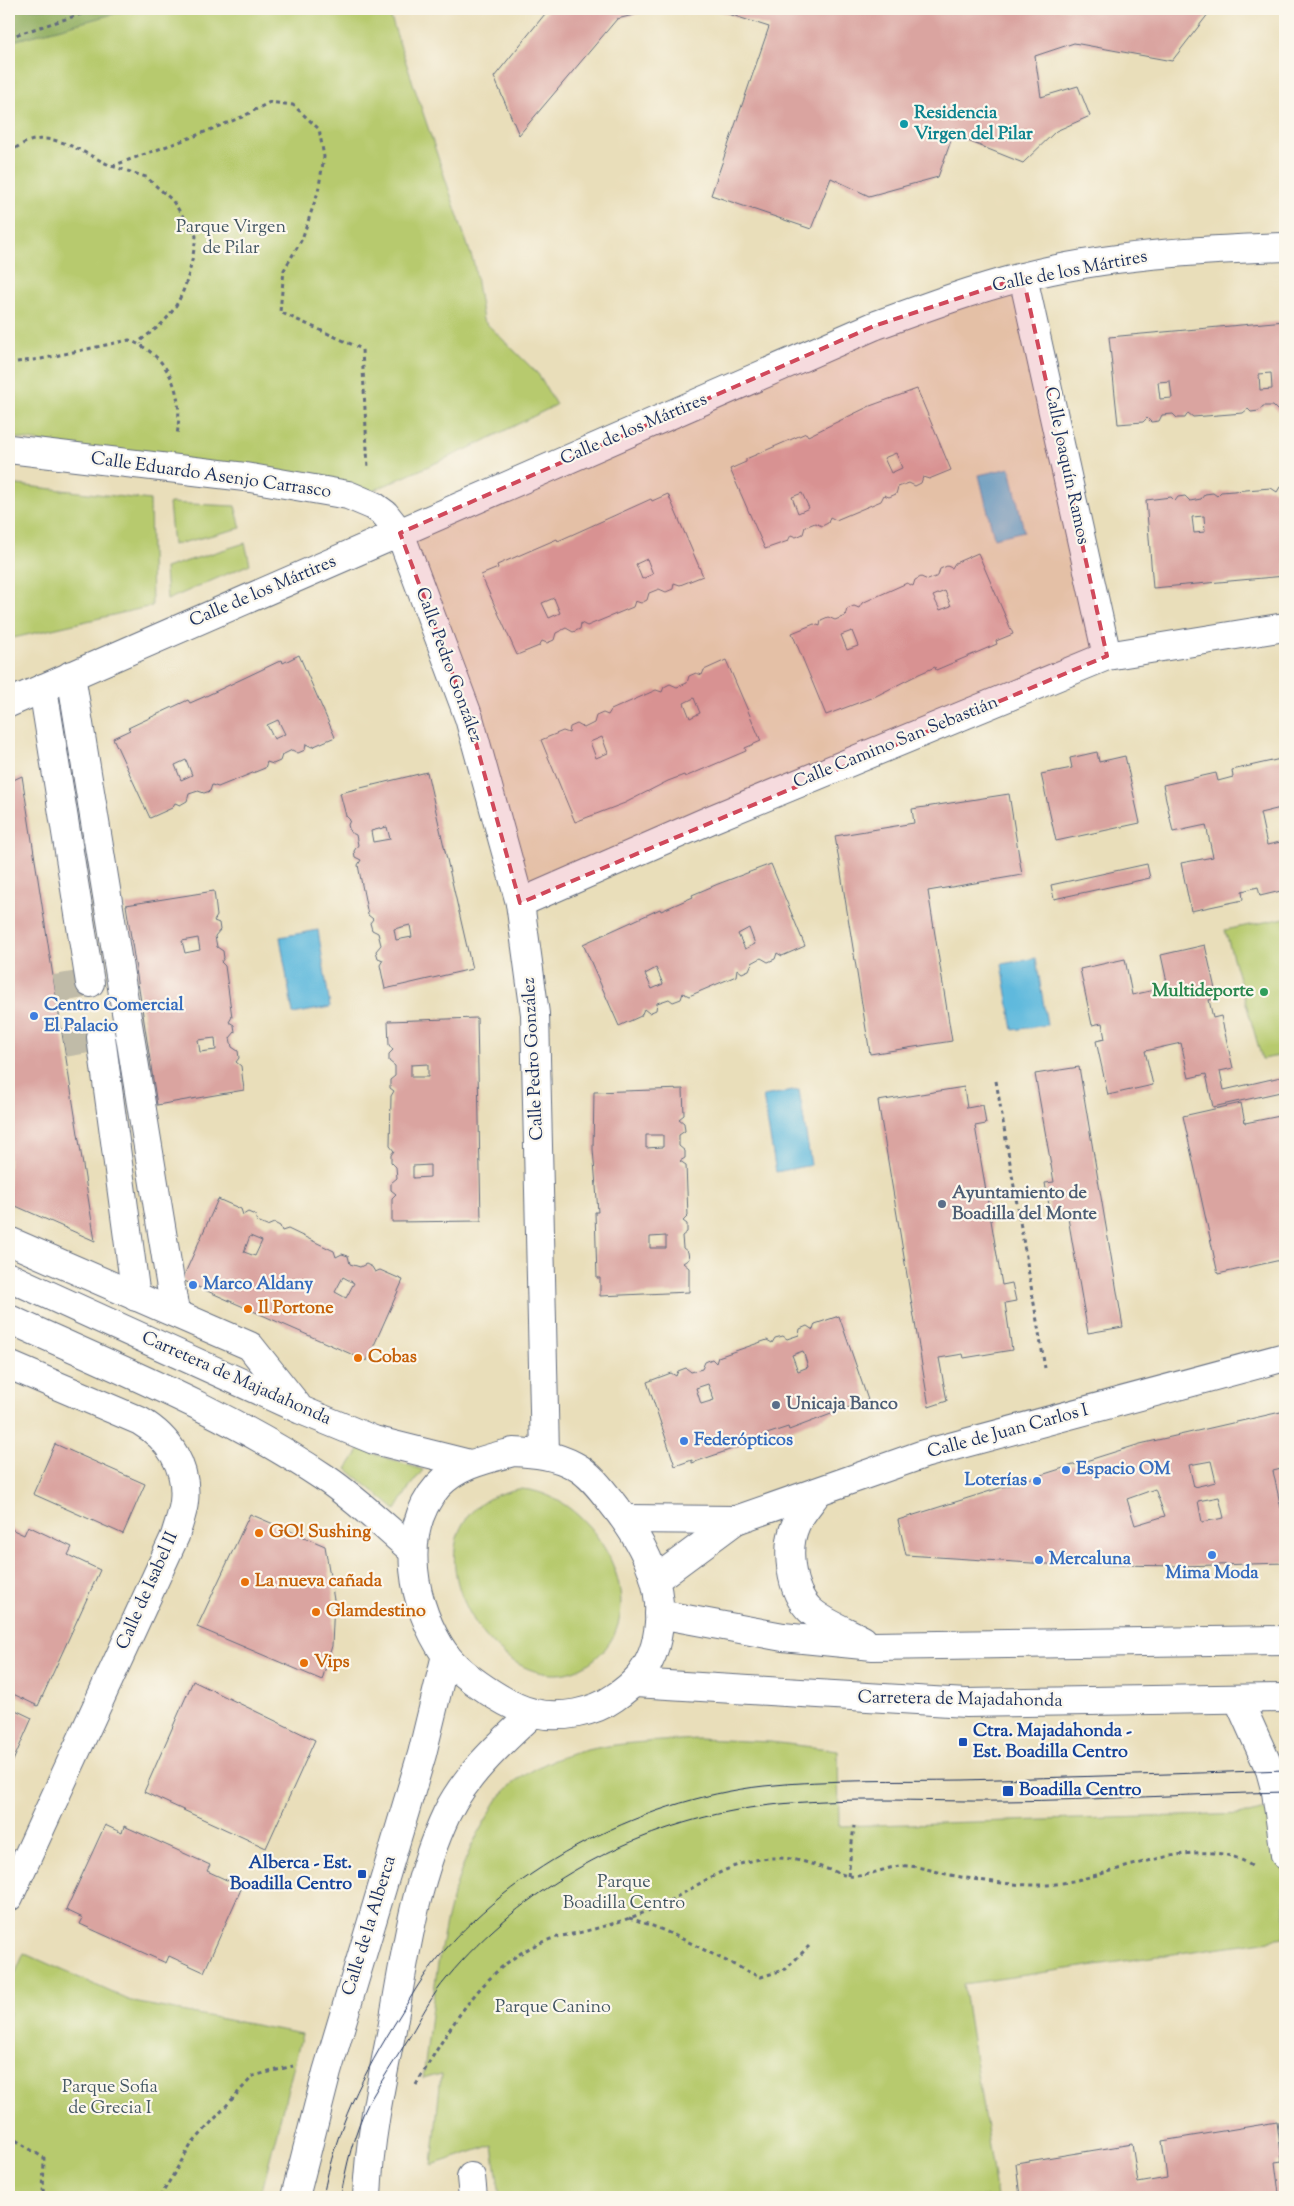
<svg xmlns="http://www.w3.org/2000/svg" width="1294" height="2206" font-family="'Sorts Mill Goudy',serif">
  <rect width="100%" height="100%" fill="#fbf7ec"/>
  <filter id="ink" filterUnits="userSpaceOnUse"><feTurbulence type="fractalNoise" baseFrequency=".02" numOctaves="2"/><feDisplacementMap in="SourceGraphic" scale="10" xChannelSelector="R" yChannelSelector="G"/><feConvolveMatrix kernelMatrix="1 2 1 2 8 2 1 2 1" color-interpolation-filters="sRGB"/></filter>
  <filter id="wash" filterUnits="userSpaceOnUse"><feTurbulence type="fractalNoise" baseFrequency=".0096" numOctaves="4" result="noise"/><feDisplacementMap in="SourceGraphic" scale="20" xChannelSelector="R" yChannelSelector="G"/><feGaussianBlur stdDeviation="1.12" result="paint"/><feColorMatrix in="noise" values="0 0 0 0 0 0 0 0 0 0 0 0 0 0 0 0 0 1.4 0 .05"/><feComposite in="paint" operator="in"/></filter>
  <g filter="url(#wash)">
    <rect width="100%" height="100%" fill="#e9deba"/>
    <g fill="#b7ca6e" stroke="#697c66">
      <path d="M127 9H388L474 264 483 320 538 374 556 405 474 446 370 492 9 437V42Z"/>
      <path d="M9 484 150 500 152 606 9 639Z"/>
      <path d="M169 503 235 506 241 528 173 545Z"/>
      <path d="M245 543 250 564 167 600 165 568Z"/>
      <path d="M1285 918V1055L1262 1059 1225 930Z"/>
      <path d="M360 1449 423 1470 410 1486 396 1510 347 1469Z"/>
      <path d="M518 1489C587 1489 656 1599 601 1653 511 1743 372 1517 518 1489Z"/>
      <path d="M698 1739 770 1742 838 1750 839 1826 1248 1814 1285 1806V1938L963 1984 997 2197H602L601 2194 585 2197H500L493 2145 432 2165 441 2074 423 2079C435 1991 439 1893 488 1816 492 1809 496 1800 502 1794 514 1781 533 1769 549 1762 596 1742 648 1742 698 1739Z"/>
      <path d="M24 1953 133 2002 302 2034 260 2197H9V1988Z"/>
    </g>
    <path fill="#91ae61" stroke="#566e60" d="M9 9H132L9 42Z"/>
    <g fill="#5fb9dd" stroke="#3d749e">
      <path d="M1010 468 1024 531 994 538 979 475Z"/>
      <path d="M318 930 330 1007 293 1014 280 937Z"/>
      <path d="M1036 958 1047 1025 1013 1030 1002 964Z"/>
      <path d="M799 1090 811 1165 776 1172 763 1096Z"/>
    </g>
    <g id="blocks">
      <g fill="#daa4a0" fill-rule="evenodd">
        <path d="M549 9H658L617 19 519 135 494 77Z"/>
        <path d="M713 9H1212L1172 61 1074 43 1035 56 1041 97 1078 86 1090 116 1056 131 1023 163 953 135 938 177 869 196 831 178 811 229 711 195 769 27Z"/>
        <path d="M1285 321V410L1278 411 1273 406H1263L1259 411 1251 412 1248 409 1243 413 1193 417 1188 413 1185 418H1177L1173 414 1162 415 1159 421 1151 422 1147 418 1143 422 1118 424 1109 337ZM1271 373 1272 389 1260 390 1259 374ZM1170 381 1172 398 1160 399 1158 382Z"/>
        <path d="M917 389 951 470 929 479 923 477 921 483 915 486 909 483 898 487 896 494 889 497 884 495 881 501 836 520 830 517 828 523 822 526 815 523 805 527 803 534 796 537 791 535 788 541 765 549 730 469 746 462V459L806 433 808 436 870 406ZM896 453 902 468 891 473 884 458ZM802 493 809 508 798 513 792 497Z"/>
        <path d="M1280 487H1285V576L1153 588 1146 500 1171 497 1175 501 1178 497 1185 496 1190 501 1201 499 1205 494 1213 493 1217 496 1221 492 1271 488 1277 492ZM1204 516 1205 532 1194 533 1192 517Z"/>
        <path d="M668 494 703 576 680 585 674 583 673 589 666 592 659 589 649 593 647 600 641 603 635 601 633 607 587 626 581 623 580 629 573 632 566 628 556 633 554 640 547 643 542 641 539 646 517 655 481 575 498 568 497 565 557 539 558 541 651 499 652 501ZM647 559 653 574 642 579 636 564ZM554 598 560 613 549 618 542 603Z"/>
        <path d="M978 553 1013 634 996 641 997 644 936 670 935 667 919 674 876 696 826 715 792 633 814 624 820 626 821 620 828 617 835 620 845 616 847 609 854 606 859 608 862 603 907 583 913 586 915 580 921 577 928 580 938 576 940 569 947 566 952 568 955 563ZM945 591 951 606 940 610 933 596ZM852 631 858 646 847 650 841 635Z"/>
        <path d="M299 655 335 737 312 747 306 744 305 750 298 753 292 750 282 755 280 761 273 764 267 762 265 768 218 787 212 785 210 791 204 793 198 791 189 794 187 801 180 805 175 803 172 808 150 818 113 738 130 730 128 728 188 700 190 703 206 696 282 660 283 663ZM278 720 285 734 274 739 267 725ZM186 760 192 775 181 780 175 765Z"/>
        <path d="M726 660 761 741 745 748 746 751 685 777 684 775 668 781 625 803 575 822 541 740 563 731 569 733 570 727 577 724 584 728 594 723 596 716 603 713 608 715 611 710 656 690 662 692 664 687 670 684 677 687 687 683 689 676 696 673 702 675 704 670ZM694 698 700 713 690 718 684 703ZM602 737 608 753 596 758 590 742Z"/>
        <path d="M1097 752 1099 762 1125 756 1140 823 1056 841 1041 774 1072 768 1070 758Z"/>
        <path d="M1285 758V807L1260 813 1267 845 1285 841V890L1260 896 1258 887 1242 891 1243 900 1191 911 1181 863 1213 857 1206 825 1173 832 1163 785 1216 773 1218 781 1233 777 1232 770Z"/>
        <path d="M427 772 472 969 385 989 380 965 383 960 378 958 376 951 381 945 378 933 372 930 370 923 373 919 368 915 358 865 361 860 355 857 354 851 358 845 356 835 350 832 348 825 350 820 346 816 340 793ZM387 827 390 839 373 842 371 831ZM410 925 412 937 396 940 394 929Z"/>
        <path d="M22 776 55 989 95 1241 9 1203V782Z"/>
        <path d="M1009 794 1022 875 928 891 952 1041 870 1054 835 836 914 823 912 809Z"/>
        <path d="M771 864 805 946 782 956 777 953 775 959 768 962 761 958 752 963 749 970 742 973 737 969 736 976 689 996 683 993 681 999 673 1002 669 999 657 1003 656 1010 649 1013 644 1009 641 1016 619 1026 583 944 660 909 661 911 693 897 692 895 718 884ZM749 928 755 944 745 949 738 934ZM656 968 663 984 652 989 645 974Z"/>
        <path d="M1147 864 1150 878 1054 899 1051 885Z"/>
        <path d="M214 891 217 916 214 921 219 923 220 930 215 936 217 947 223 951 224 958 221 962 225 966 232 1017 229 1022 234 1025 235 1032 230 1038 232 1047 238 1051 239 1058 236 1062 241 1066 244 1090 157 1105 126 905ZM198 938 200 950 185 953 182 941ZM215 1038 216 1050 200 1052 198 1040Z"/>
        <path d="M1205 945 1217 998 1209 1000 1213 1018 1221 1016 1233 1068 1220 1071 1224 1090 1285 1076V1091L1213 1107 1206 1074 1189 1078 1181 1043 1145 1051 1153 1085 1108 1095 1096 1041 1105 1039 1102 1023 1092 1025 1080 969 1125 959 1132 995 1168 987 1161 955Z"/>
        <path d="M477 1018 481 1221 392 1222V1198L396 1194 391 1190V1183L397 1178 396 1167 391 1162V1155L394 1151 390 1146 391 1096 394 1091 390 1088V1080L395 1076V1066L389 1061V1054L393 1050 389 1045 388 1021ZM428 1064V1077H411V1065ZM430 1165V1177L413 1178V1166Z"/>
        <path d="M1079 1067 1123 1327 1088 1333 1067 1212 1051 1216 1045 1183 1054 1182 1035 1074Z"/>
        <path d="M964 1087 967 1108 983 1105 986 1124 975 1126 1002 1285 1012 1283 1016 1301 1005 1303 1012 1350 964 1358 963 1354 939 1358 947 1401 929 1407 878 1101Z"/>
        <path d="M683 1089 684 1115 679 1119 684 1123 685 1131 679 1135V1146L685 1151V1158L680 1161 686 1165 688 1216 683 1221 687 1224V1232L682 1236 683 1248 688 1252 689 1259 683 1263 689 1268V1292L600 1296V1278H597L595 1212H598L593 1149 594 1092ZM646 1135H663V1147L646 1148ZM666 1236V1248H650V1237Z"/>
        <path d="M1241 1103 1245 1123 1285 1115V1259L1218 1274 1183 1116Z"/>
        <path d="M218 1199 241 1209 243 1215 248 1212 255 1215 257 1222 267 1226 274 1223 280 1226 282 1231 288 1229 334 1251 336 1257 342 1254 348 1256 350 1264 360 1267 366 1264 372 1267 375 1272 380 1270 403 1280 367 1361 182 1280ZM250 1236 262 1241 255 1256 244 1252ZM343 1277 354 1283 346 1298 335 1292Z"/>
        <path d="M839 1316 868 1400 789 1430 788 1427 755 1438V1441L692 1463V1460L675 1466 647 1382 671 1373 676 1376 678 1371 686 1368 691 1372 702 1369 705 1362 712 1359 716 1363 718 1357 767 1340 772 1343 775 1338 783 1336 787 1339 799 1335 800 1329 807 1326 813 1330 815 1324ZM803 1351 808 1367 798 1371 792 1355ZM708 1384 714 1400 701 1404 696 1388Z"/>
        <path d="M1285 1411V1468L1273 1471 1281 1508 1285 1507V1563L1181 1566 1047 1564 906 1555 898 1520 1140 1444ZM1211 1461 1216 1482 1194 1487 1189 1465ZM1155 1489 1165 1516 1135 1525 1127 1499ZM1219 1497 1224 1518 1202 1522 1198 1501Z"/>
        <path d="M55 1444 145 1484 123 1534 33 1494Z"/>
        <path d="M250 1514 325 1546 334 1600 332 1646 322 1680 197 1627Z"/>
        <path d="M28 1526 72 1547 68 1555 100 1570 38 1706 9 1692V1528L24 1535Z"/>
        <path d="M193 1681 315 1740 266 1848 144 1792Z"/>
        <path d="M9 1707 32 1718 9 1770Z"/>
        <path d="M105 1825 122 1833 124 1826 210 1865 207 1871 242 1887 204 1972 169 1956 166 1963 80 1924 83 1918 66 1910Z"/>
        <path d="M1277 2122 1282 2161 1275 2162 1279 2194 1262 2197H1020L1016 2163 1132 2144 1138 2183 1167 2178 1162 2141Z"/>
      </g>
    </g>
  </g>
  <g filter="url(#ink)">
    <use href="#blocks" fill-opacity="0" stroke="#636c7e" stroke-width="1"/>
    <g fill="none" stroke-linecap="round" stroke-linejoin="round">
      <g stroke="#c0bba8" stroke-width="28" stroke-dasharray="28 14" stroke-linecap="butt">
        <path d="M55 989 90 983"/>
        <path d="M64 1043 101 1037"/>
      </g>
      <g stroke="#636c7e" stroke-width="30">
        <g id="minor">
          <path d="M1023 277 1107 656"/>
          <path d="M9 449 245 477 348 495 374 506 385 514 400 533 469 718 520 903 535 1014 545 1454"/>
          <path d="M71 675 175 1312"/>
          <path d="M43 688 90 983"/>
          <path d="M9 703 874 326C923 308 971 290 1022 277 1107 255 1198 250 1285 247"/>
          <path d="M520 903 712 819 1107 656 1285 627"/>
          <path d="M101 1037 136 1297"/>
          <path d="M9 1241 250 1346 297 1405"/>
          <path d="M9 1277 301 1410 374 1440 470 1464"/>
          <path d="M9 1319C116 1368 227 1412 325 1478 356 1499 384 1526 413 1551"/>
          <path d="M9 1365 140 1421C169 1438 188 1467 184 1502 183 1513 178 1525 175 1536L9 1897"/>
          <path d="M513 1452C535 1453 555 1455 575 1466 589 1473 602 1490 612 1503 645 1544 670 1591 655 1646 648 1670 635 1684 614 1698 593 1713 560 1719 534 1713 509 1708 460 1675 445 1654 413 1608 397 1532 438 1486 457 1465 487 1459 513 1452Z"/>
          <path d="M818 1492C811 1502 801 1513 796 1524 785 1548 790 1591 810 1610 824 1623 846 1631 863 1640"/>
          <path d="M625 1519 736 1520"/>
          <path d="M655 1580 736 1520 924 1454 1285 1357"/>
          <path d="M659 1614 783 1637 873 1646 1285 1640"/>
          <path d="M635 1683 966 1703 1285 1698"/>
          <path d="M1239 1701 1270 1770 1276 1792 1285 1855"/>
          <path d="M471 2177 473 2197"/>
          <path d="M295 2197 327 2072 422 1754 446 1655"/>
          <path d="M367 2197C369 2141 381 2084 392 2029 405 1956 415 1880 447 1813 467 1773 501 1743 533 1713"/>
        </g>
      </g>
      <g stroke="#636c7e" stroke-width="3" stroke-dasharray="4 4" stroke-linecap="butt">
        <path d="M9 37 97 9"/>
        <path d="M9 153C46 122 75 150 112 166L195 136 242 117 270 102 293 105 319 129 324 157 318 192 302 239 284 270 280 312 362 349 368 469"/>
        <path d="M112 166 146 177 172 200 196 236C192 265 186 296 167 318 160 327 148 334 140 341L141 344"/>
        <path d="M9 363 41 359 129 340C170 356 184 393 177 435"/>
        <path d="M996 1081 1045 1368"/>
        <path d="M848 1876 854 1826"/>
        <path d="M629 1918C675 1931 717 1959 761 1977L786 1969 809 1946"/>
        <path d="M416 2085C449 2029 487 1958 554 1938 564 1935 575 1934 586 1931 611 1925 638 1916 661 1905 698 1887 729 1860 772 1858 791 1857 810 1863 827 1869 834 1871 842 1875 849 1876 870 1878 889 1864 909 1866 921 1867 934 1871 946 1874 975 1880 1014 1886 1044 1885 1103 1883 1201 1827 1253 1867"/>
        <path d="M9 2136 44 2158 43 2197"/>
        <path d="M160 2197 191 2145 253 2076 293 2066"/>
      </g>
      <use href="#minor" stroke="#fff" stroke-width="28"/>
      <g stroke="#1b2f5e" stroke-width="1">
        <path d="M323 2197C336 2126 362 2076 400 2015 408 2002 416 1988 425 1975 500 1872 638 1800 764 1786 830 1779 897 1781 963 1780 1070 1777 1178 1774 1285 1770"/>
        <path d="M341 2197C345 2169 355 2129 368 2104 381 2081 396 2059 410 2036 421 2017 432 1995 447 1978 523 1887 631 1827 749 1808 831 1795 922 1802 1005 1801 1099 1800 1192 1794 1285 1792"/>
      </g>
    </g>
  </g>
  <path fill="#d1495b" fill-opacity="0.2" stroke="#d1495b" stroke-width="4" stroke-dasharray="10 6" stroke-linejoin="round" d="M1023 277 1107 656 520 903 469 718 400 533 874 326Z"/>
  <circle fill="#0f9aa8" stroke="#fbf7ec" stroke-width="2" cx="904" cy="124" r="5"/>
  <circle fill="#2e9e5b" stroke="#fbf7ec" stroke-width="2" cx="1264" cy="992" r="5"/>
  <g fill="#3f7fe0" stroke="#fbf7ec" stroke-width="2">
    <circle cx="34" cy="1016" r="5"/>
    <circle cx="193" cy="1285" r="5"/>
    <circle cx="684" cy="1441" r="5"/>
    <circle cx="1066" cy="1470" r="5"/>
    <circle cx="1037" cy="1481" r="5"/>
    <circle cx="1212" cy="1555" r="5"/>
    <circle cx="1039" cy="1560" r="5"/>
  </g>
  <g fill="#5c6f8a" stroke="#fbf7ec" stroke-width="2">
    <circle cx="942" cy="1204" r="5"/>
    <circle cx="776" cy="1405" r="5"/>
  </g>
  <g fill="#e8710a" stroke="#fbf7ec" stroke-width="2">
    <circle cx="248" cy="1309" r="5"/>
    <circle cx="358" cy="1358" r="5"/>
    <circle cx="259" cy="1533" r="5"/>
    <circle cx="245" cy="1582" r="5"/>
    <circle cx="316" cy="1612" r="5"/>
    <circle cx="304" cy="1663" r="5"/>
  </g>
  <g fill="#1a4fb4" stroke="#fbf7ec" stroke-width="2">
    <rect x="958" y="1737" width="10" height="10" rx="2.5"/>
    <rect x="1002" y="1785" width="12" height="12" rx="2.5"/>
    <rect x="357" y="1869" width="10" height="10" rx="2.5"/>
  </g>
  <g text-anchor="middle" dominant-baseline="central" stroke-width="4.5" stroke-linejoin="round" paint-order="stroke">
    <g font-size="18" font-weight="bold" fill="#0d838f" stroke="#fbf7ec" text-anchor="start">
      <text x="914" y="114">Residencia<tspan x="914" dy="21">Virgen del Pilar</tspan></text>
    </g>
    <g font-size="18" fill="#425662" stroke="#fbf7ec">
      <text x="231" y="228">Parque Virgen<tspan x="231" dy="21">de Pilar</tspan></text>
      <text x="624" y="1883">Parque<tspan x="624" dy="21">Boadilla Centro</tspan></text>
      <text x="553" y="2008">Parque Canino</text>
      <text x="110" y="2088">Parque Sofia<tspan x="110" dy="21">de Grecia I</tspan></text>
    </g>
    <g font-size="18" fill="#1b2f5e" stroke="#fbf7ec">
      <text transform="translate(1070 272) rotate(-11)">Calle de los Mártires</text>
      <text transform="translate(634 430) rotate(-23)">Calle de los Mártires</text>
      <text transform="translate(1066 466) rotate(78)">Calle Joaquín Ramos</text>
      <text transform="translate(211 476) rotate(8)">Calle Eduardo Asenjo Carrasco</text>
      <text transform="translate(263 592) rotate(-23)">Calle de los Mártires</text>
      <text transform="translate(448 665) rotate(70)">Calle Pedro González</text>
      <text transform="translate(896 743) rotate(-22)">Calle Camino San Sebastián</text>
      <text transform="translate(534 1059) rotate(-93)">Calle Pedro González</text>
      <text transform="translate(236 1379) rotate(24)">Carretera de Majadahonda</text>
      <text transform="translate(1008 1432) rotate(-15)">Calle de Juan Carlos I</text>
      <text transform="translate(148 1591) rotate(-66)">Calle de Isabel II</text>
      <text transform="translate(960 1700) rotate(1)">Carretera de Majadahonda</text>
      <text transform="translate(370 1926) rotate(-73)">Calle de la Alberca</text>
    </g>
    <g font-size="18" font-weight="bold" fill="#27864d" stroke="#fbf7ec" text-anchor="end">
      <text x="1254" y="992">Multideporte</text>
    </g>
    <g font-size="18" font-weight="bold" fill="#366cbe" stroke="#fbf7ec" text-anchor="start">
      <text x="44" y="1006">Centro Comercial<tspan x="44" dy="21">El Palacio</tspan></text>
      <text x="203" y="1285">Marco Aldany</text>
      <text x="694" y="1441">Federópticos</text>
      <text x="1076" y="1470">Espacio OM</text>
      <text x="1027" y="1481" text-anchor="end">Loterías</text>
      <text x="1049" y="1560">Mercaluna</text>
      <text x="1212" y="1574" text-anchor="middle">Mima Moda</text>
    </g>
    <g font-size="18" font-weight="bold" fill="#4e5e75" stroke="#fbf7ec" text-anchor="start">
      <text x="952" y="1194">Ayuntamiento de<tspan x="952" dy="21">Boadilla del Monte</tspan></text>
      <text x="786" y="1405">Unicaja Banco</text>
    </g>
    <g font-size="18" font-weight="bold" fill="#c56008" stroke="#fbf7ec" text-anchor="start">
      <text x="258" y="1309">Il Portone</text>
      <text x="368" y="1358">Cobas</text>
      <text x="269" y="1533">GO! Sushing</text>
      <text x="255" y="1582">La nueva cañada</text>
      <text x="326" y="1612">Glamdestino</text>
      <text x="314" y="1663">Vips</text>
    </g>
    <g font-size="18" font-weight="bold" fill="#164399" stroke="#fbf7ec" text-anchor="start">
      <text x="973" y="1732">Ctra. Majadahonda -<tspan x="973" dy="21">Est. Boadilla Centro</tspan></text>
      <text x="1019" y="1791">Boadilla Centro</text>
      <text x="352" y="1864" text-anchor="end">Alberca - Est.<tspan x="352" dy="21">Boadilla Centro</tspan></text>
    </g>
  </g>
  <rect width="1294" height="2206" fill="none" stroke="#fbf7ec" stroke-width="30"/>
</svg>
